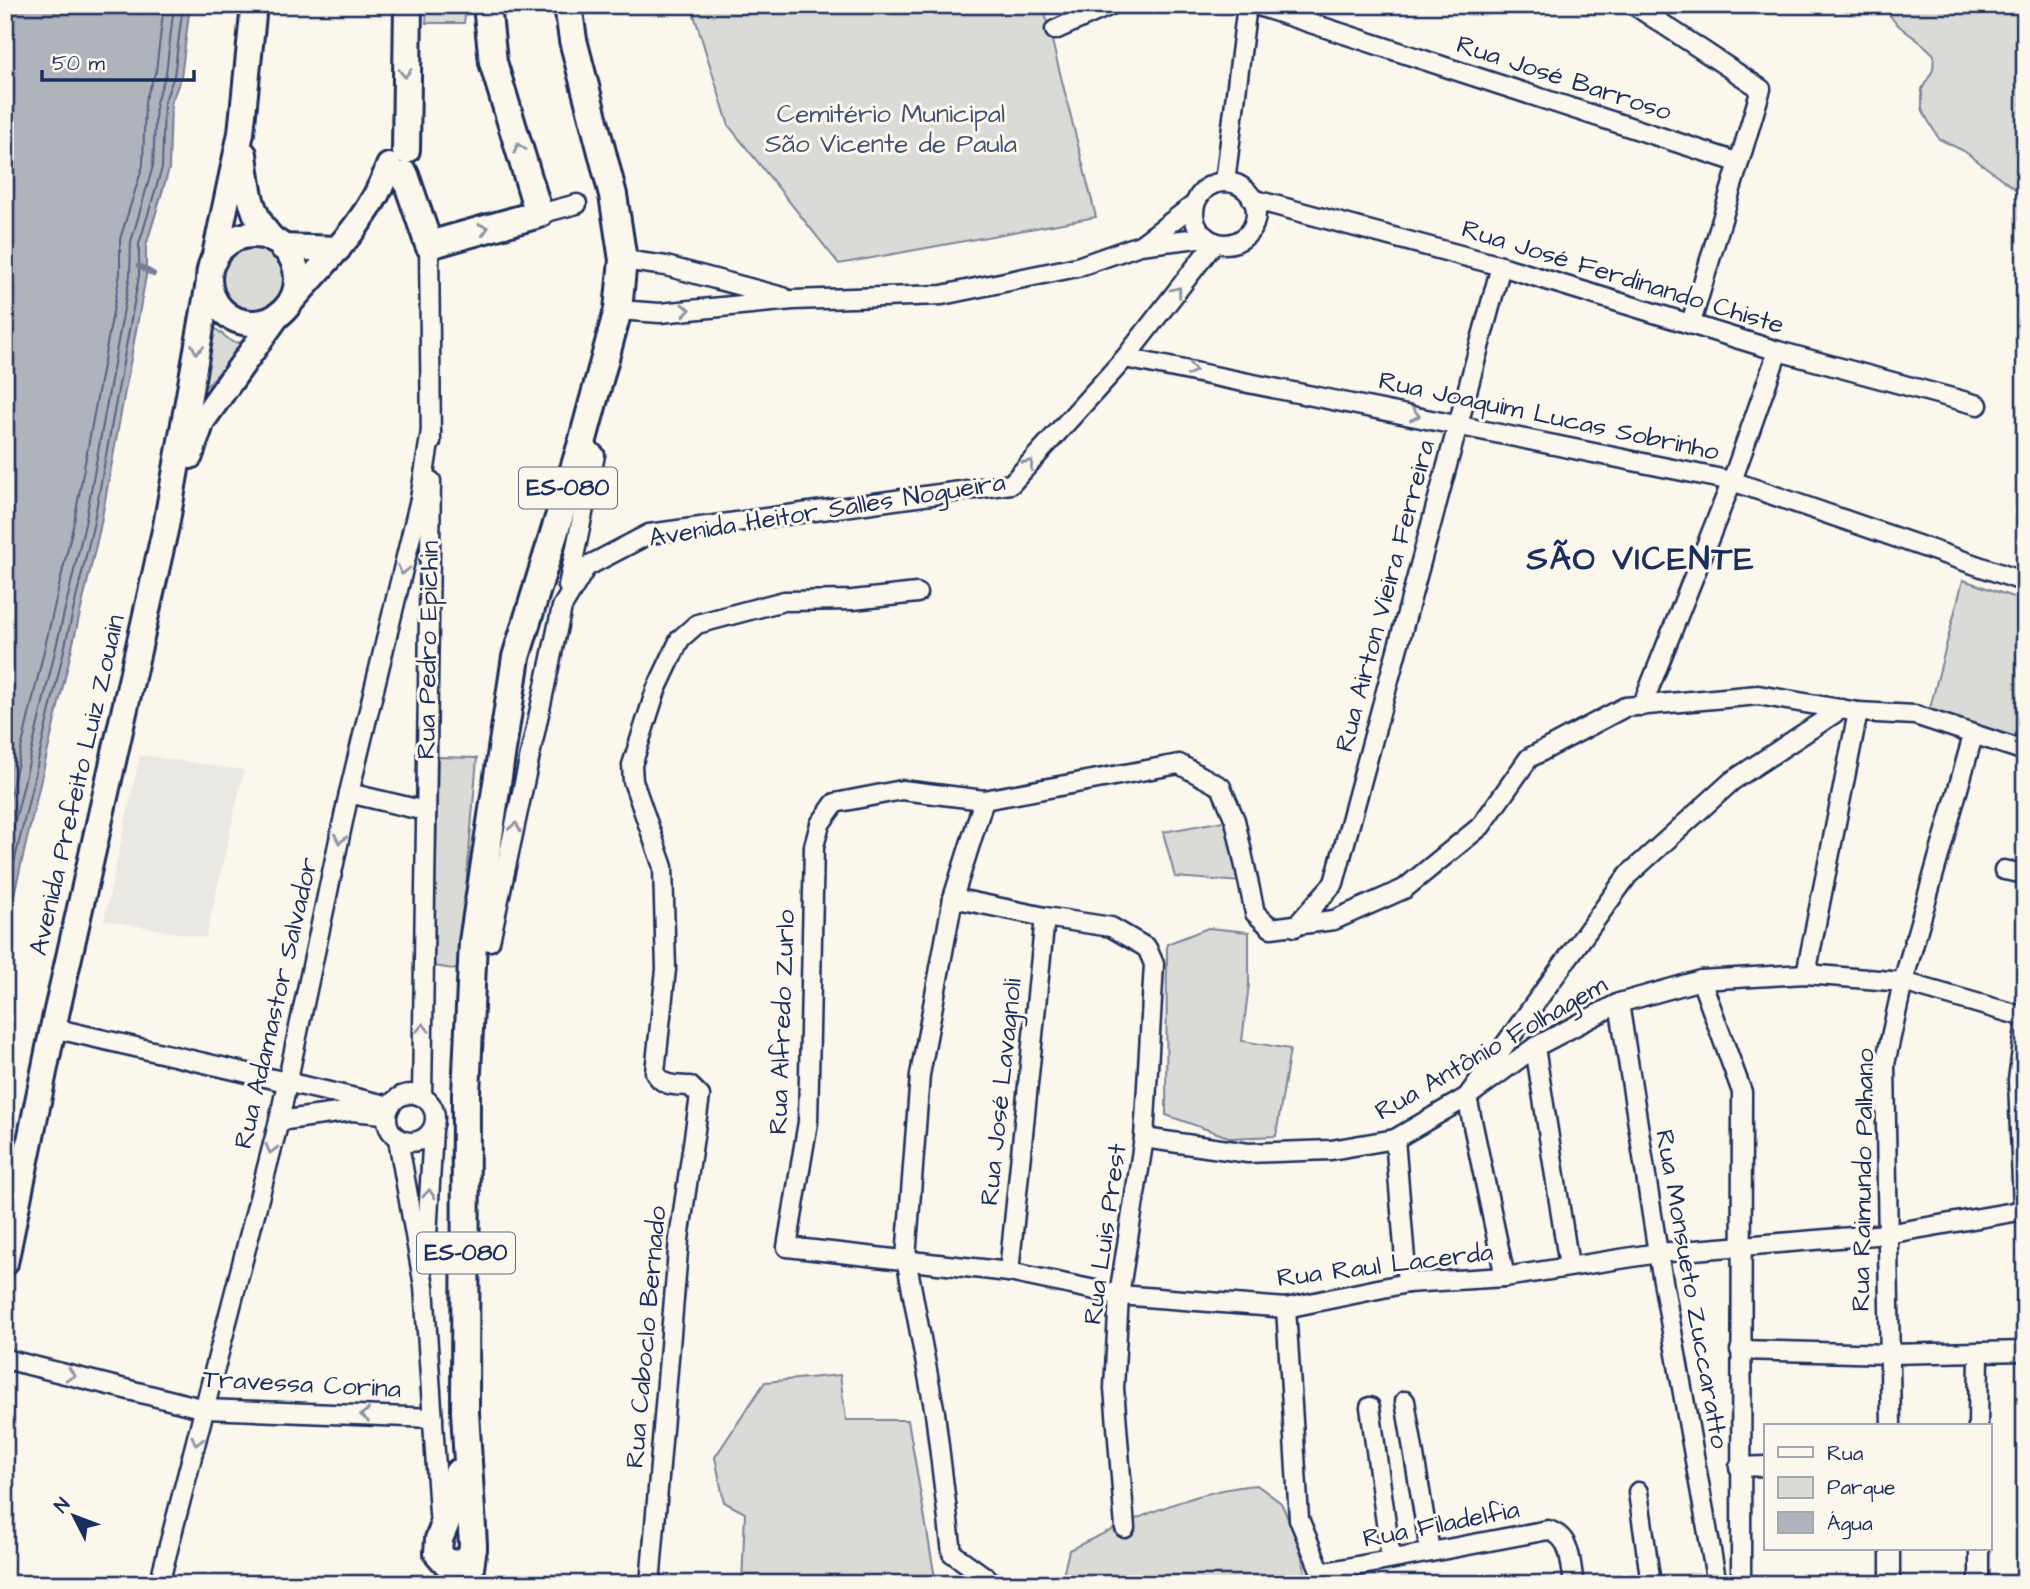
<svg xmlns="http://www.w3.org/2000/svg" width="2030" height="1589" font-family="'Architects Daughter',sans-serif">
  <rect width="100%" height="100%" fill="#fbf7ec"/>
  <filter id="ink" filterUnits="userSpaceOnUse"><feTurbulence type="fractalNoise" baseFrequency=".0143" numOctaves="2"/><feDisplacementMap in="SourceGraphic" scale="14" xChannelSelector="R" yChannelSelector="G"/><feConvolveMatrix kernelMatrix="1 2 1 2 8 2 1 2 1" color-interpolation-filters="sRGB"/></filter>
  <g filter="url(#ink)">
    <path fill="#eae8e2" d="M140 755 244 770 206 938 104 920Z"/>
    <g fill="#dadad7" stroke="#7a849a" stroke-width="2">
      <path d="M427 5H466L464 23H426Z"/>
      <path d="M691 5H1043L1096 217 839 264 729 126Z"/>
      <path d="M1885 5H2025V196L1964 151 1939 139 1922 110V89L1933 70 1934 55C1919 36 1893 30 1885 5Z"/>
      <circle cx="255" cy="281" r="34"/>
      <path d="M211 325 232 342 247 343 200 393Z"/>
      <path d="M1963 580 2025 601V758L1929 712Z"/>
      <path d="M438 757 477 758 459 970 434 966Z"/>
      <path d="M1229 820 1242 882 1175 877 1163 832Z"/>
      <path d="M1208 928 1249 932V984L1242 1041 1290 1049 1276 1136 1231 1138 1166 1115 1167 944Z"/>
      <path d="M840 1375 846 1420H908L936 1584H742L745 1513 724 1502 715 1457 765 1382Z"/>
      <path d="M1257 1485 1281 1503 1297 1537 1308 1584H1061L1069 1550C1127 1522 1192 1490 1257 1485Z"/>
    </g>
    <path fill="#afb3bb" stroke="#747e96" stroke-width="2" d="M5 5H190L181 78 171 103 169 169 146 246V276L100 528 5 933Z"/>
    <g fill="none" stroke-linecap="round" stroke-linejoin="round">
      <g stroke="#566483" stroke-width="2">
        <path d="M5 818 74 522 120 274V239L143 165 145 101 156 71 164 5"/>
        <path d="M5 864 85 524 130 275 131 242 153 166 156 102 166 74 174 5"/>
        <path d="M5 902 93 526 139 276V244L162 168 164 103 174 76 183 5"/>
      </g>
      <path stroke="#747e96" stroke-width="6" d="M139 266 153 274"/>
      <g stroke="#1b2f5e" stroke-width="23">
        <g id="street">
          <path d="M1255 5 1737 162"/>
          <path d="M1634 5 1761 89 1691 323"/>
          <path d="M1055 30 1111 5"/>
          <path d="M1225 182 1247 5"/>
          <circle cx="1225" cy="213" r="31"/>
          <path d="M1252 199 1501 266 1778 351 1978 405"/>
          <path d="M539 214 577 204"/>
          <path d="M1143 243 1195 204"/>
          <path d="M429 245 431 442"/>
          <path d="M623 260 666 266 783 297"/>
          <path d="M618 310 660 313 793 300 942 295 1077 267 1140 245 1206 237"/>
          <path d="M1125 358 1732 481 2025 582"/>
          <path d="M568 586 595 455 582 443"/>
          <path d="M1642 706 1732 481 1778 351"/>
          <path d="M2025 751 1915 715 1858 712 1758 695 1625 707 1529 758 1481 826 1404 889 1334 920 1271 928 1255 913 1235 820 1221 787 1179 764 984 800 902 790 835 803 820 824 814 846 808 1122 787 1247 1009 1272 1119 1295 1286 1308 1407 1283 1505 1277 1658 1253 1887 1234 2025 1210"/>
          <path d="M349 793 425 811"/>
          <path d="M984 800 953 898 920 1075 906 1258 935 1413 952 1553 995 1584"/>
          <path d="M2004 870 2025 874"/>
          <path d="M953 898 1045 917 1111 927 1147 948 1154 964 1144 1138 1119 1295 1114 1388 1125 1528"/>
          <path d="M1295 927 1334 883 1501 266"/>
          <path d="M490 941 562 607 586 567 649 534 1011 484 1125 358 1215 242"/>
          <path d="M1806 974 1858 712"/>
          <path d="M1701 980 1742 1092 1741 1584"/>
          <path d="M1619 1003 1658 1253 1717 1584"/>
          <path d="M53 1028 390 1106"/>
          <path d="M1535 1047 1569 1266"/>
          <circle cx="411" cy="1118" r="24"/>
          <path d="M422 1097 431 481"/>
          <path d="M279 1121 352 1111 383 1114"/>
          <path d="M1144 1138 1248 1153 1331 1150 1395 1139 1467 1097 1535 1047 1619 1003 1701 980 1806 974 1903 982 2025 1017"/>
          <path d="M398 1139 424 1286 440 1528"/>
          <path d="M1395 1139 1407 1283"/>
          <path d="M2023 1209 2018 1080 2025 1028"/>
          <path d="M426 1255 433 1129"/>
          <path d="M1009 1272 1045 917"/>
          <path d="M1505 1277 1467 1097 1628 875 1732 781 1841 709"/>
          <path d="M1286 1308 1299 1519 1325 1582"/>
          <path d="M1740 1350 1889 1354 2025 1351"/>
          <path d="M5 1359 205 1409 433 1418"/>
          <path d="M1405 1401 1430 1551"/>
          <path d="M1370 1407 1391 1559"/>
          <path d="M1891 1426 1885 1064 1903 982 1973 736"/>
          <path d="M1978 1426 1979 1352"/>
          <path d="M1739 1467 1766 1466"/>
          <path d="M1638 1492 1651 1584"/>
          <path d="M1979 1549V1584"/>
          <path d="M1320 1573 1548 1530C1572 1537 1570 1562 1574 1584"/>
          <path d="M159 1584 279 1121 349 793 420 499 431 431"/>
          <path d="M650 1584 679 1239 700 1096 690 1086C675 1085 662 1087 655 1072L666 969 663 867 633 781 632 765 656 690 680 639 697 624 784 601 853 600 917 593"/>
          <path d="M1890 1584V1549"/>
        </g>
      </g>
      <g stroke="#1b2f5e" stroke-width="30">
        <g id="secondary">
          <path d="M244 154C248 188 249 214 273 240"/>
          <circle cx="253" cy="279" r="44"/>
          <path d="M282 247 338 249"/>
          <path d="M214 260 241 133 254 5"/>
          <path d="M293 299C328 259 372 217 389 166"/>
          <path d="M190 456 202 421 277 316"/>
          <path d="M5 1263 53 1028 166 526 209 282"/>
        </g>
      </g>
      <g stroke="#1b2f5e" stroke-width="32">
        <g id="primary">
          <path d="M406 150 408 5"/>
          <path d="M405 175 429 245 539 214 493 62 487 5"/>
          <path d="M458 1473 455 1501 439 1539 438 1553 447 1563 460 1564 471 1556 473 1549"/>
          <path d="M468 1584 473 1545 465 1412 466 1094 473 942 516 657 582 443 618 310 623 260 613 195 573 40 568 5"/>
        </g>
      </g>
      <use href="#street" stroke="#fbf7ec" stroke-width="18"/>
      <use href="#secondary" stroke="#fbf7ec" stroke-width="24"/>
      <use href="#primary" stroke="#fbf7ec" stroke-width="26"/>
    </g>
    <defs><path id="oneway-chevron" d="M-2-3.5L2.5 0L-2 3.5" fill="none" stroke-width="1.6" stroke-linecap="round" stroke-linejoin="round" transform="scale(1.75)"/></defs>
    <g stroke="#8b93a5">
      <use href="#oneway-chevron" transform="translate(405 73) rotate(90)"/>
      <use href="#oneway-chevron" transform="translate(519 148) rotate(-107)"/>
      <use href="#oneway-chevron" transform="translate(484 229) rotate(-16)"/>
      <use href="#oneway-chevron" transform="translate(1177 291) rotate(-52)"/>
      <use href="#oneway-chevron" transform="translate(686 310) rotate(-6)"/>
      <use href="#oneway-chevron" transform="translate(197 349) rotate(100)"/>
      <use href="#oneway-chevron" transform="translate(1192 370) rotate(11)"/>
      <use href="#oneway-chevron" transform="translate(1415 415) rotate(12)"/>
      <use href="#oneway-chevron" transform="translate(1029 464) rotate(-48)"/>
      <use href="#oneway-chevron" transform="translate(403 570) rotate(103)"/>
      <use href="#oneway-chevron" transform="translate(515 827) rotate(-78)"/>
      <use href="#oneway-chevron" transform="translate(340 839) rotate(102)"/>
      <use href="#oneway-chevron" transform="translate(423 1028) rotate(-90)"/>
      <use href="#oneway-chevron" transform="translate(271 1149) rotate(104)"/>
      <use href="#oneway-chevron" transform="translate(429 1194) rotate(-87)"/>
      <use href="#oneway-chevron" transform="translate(71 1375) rotate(14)"/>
      <use href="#oneway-chevron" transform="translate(365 1415) rotate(-178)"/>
      <use href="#oneway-chevron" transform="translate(197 1441) rotate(105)"/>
    </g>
  </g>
  <g text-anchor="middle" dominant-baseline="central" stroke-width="6" stroke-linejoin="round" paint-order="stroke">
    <g fill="#fbf7ec" stroke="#5e6b89" stroke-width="2">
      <rect x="519" y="467.5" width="98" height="41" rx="5"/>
      <rect x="417" y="1232.5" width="98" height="41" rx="5"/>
    </g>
    <g font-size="24" font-weight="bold" fill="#1b2f5e">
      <text x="568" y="488">ES-080</text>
      <text x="466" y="1253">ES-080</text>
    </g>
    <g font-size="26" fill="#1b2f5e" stroke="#fbf7ec">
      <text transform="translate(1564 78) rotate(18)">Rua José Barroso</text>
      <text transform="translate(1623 277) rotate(17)">Rua José Ferdinando Chiste</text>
      <text transform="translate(1549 416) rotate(12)">Rua Joaquim Lucas Sobrinho</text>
      <text transform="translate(827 510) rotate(-9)">Avenida Heitor Salles Nogueira</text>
      <text transform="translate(1385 596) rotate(-75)">Rua Airton Vieira Ferreira</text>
      <text transform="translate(428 650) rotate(-89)">Rua Pedro Epichin</text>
      <text transform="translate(77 785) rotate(-77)">Avenida Prefeito Luiz Zouain</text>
      <text transform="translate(276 1003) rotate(-77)">Rua Adamastor Salvador</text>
      <text transform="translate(782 1022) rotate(-88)">Rua Alfredo Zurlo</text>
      <text transform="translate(1491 1048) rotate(-30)">Rua Antônio Folhagem</text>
      <text transform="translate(1001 1092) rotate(-84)">Rua José Lavagnoli</text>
      <text transform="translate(1863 1180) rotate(-89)">Rua Raimundo Palhano</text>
      <text transform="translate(1105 1234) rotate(-82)">Rua Luis Prest</text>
      <text transform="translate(1385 1265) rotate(-7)">Rua Raul Lacerda</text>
      <text transform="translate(1692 1289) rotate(80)">Rua Monsueto Zuccaratto</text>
      <text transform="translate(646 1337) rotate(-85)">Rua Caboclo Bernado</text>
      <text transform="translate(302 1384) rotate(3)">Travessa Corina</text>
      <text transform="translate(1441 1524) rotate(-11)">Rua Filadelfia</text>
    </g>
    <g font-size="26" fill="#415176" stroke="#fbf7ec">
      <text x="891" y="114">Cemitério Municipal<tspan x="891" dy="30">São Vicente de Paula</tspan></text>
    </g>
    <g font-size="33" font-weight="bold" letter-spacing="2" fill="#1b2f5e" stroke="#fbf7ec">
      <text x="1641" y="559">SÃO VICENTE</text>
    </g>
  </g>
  <rect width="2030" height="1589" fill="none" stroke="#fbf7ec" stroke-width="28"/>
  <rect x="14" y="14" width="2002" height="1561" fill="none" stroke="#1b2f5e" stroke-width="2.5" filter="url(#ink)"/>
  <rect x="1764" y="1424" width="228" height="126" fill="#fbf7ec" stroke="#a1a7b3" stroke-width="2"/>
  <rect x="1778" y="1447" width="35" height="10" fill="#fbf7ec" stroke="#a1a7b3" stroke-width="2"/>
  <text x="1827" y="1460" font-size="21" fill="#1b2f5e">Rua</text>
  <rect x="1778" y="1477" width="35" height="21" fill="#dadad7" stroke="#a1a7b3" stroke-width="2"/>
  <text x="1827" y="1494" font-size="21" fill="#1b2f5e">Parque</text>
  <rect x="1778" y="1512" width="35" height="21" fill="#afb3bb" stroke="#a1a7b3" stroke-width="2"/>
  <text x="1827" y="1530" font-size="21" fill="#1b2f5e">Água</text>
  <g transform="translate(74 1516) rotate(312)" stroke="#fbf7ec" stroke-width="5" paint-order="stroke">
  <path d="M0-5L12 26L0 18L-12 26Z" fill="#1b2f5e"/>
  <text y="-10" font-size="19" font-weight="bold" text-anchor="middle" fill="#1b2f5e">N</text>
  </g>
  <path d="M42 70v10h152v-10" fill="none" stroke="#1b2f5e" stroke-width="3.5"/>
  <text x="52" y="70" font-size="21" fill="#1b2f5e" stroke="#fbf7ec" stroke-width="5" paint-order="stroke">50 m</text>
</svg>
